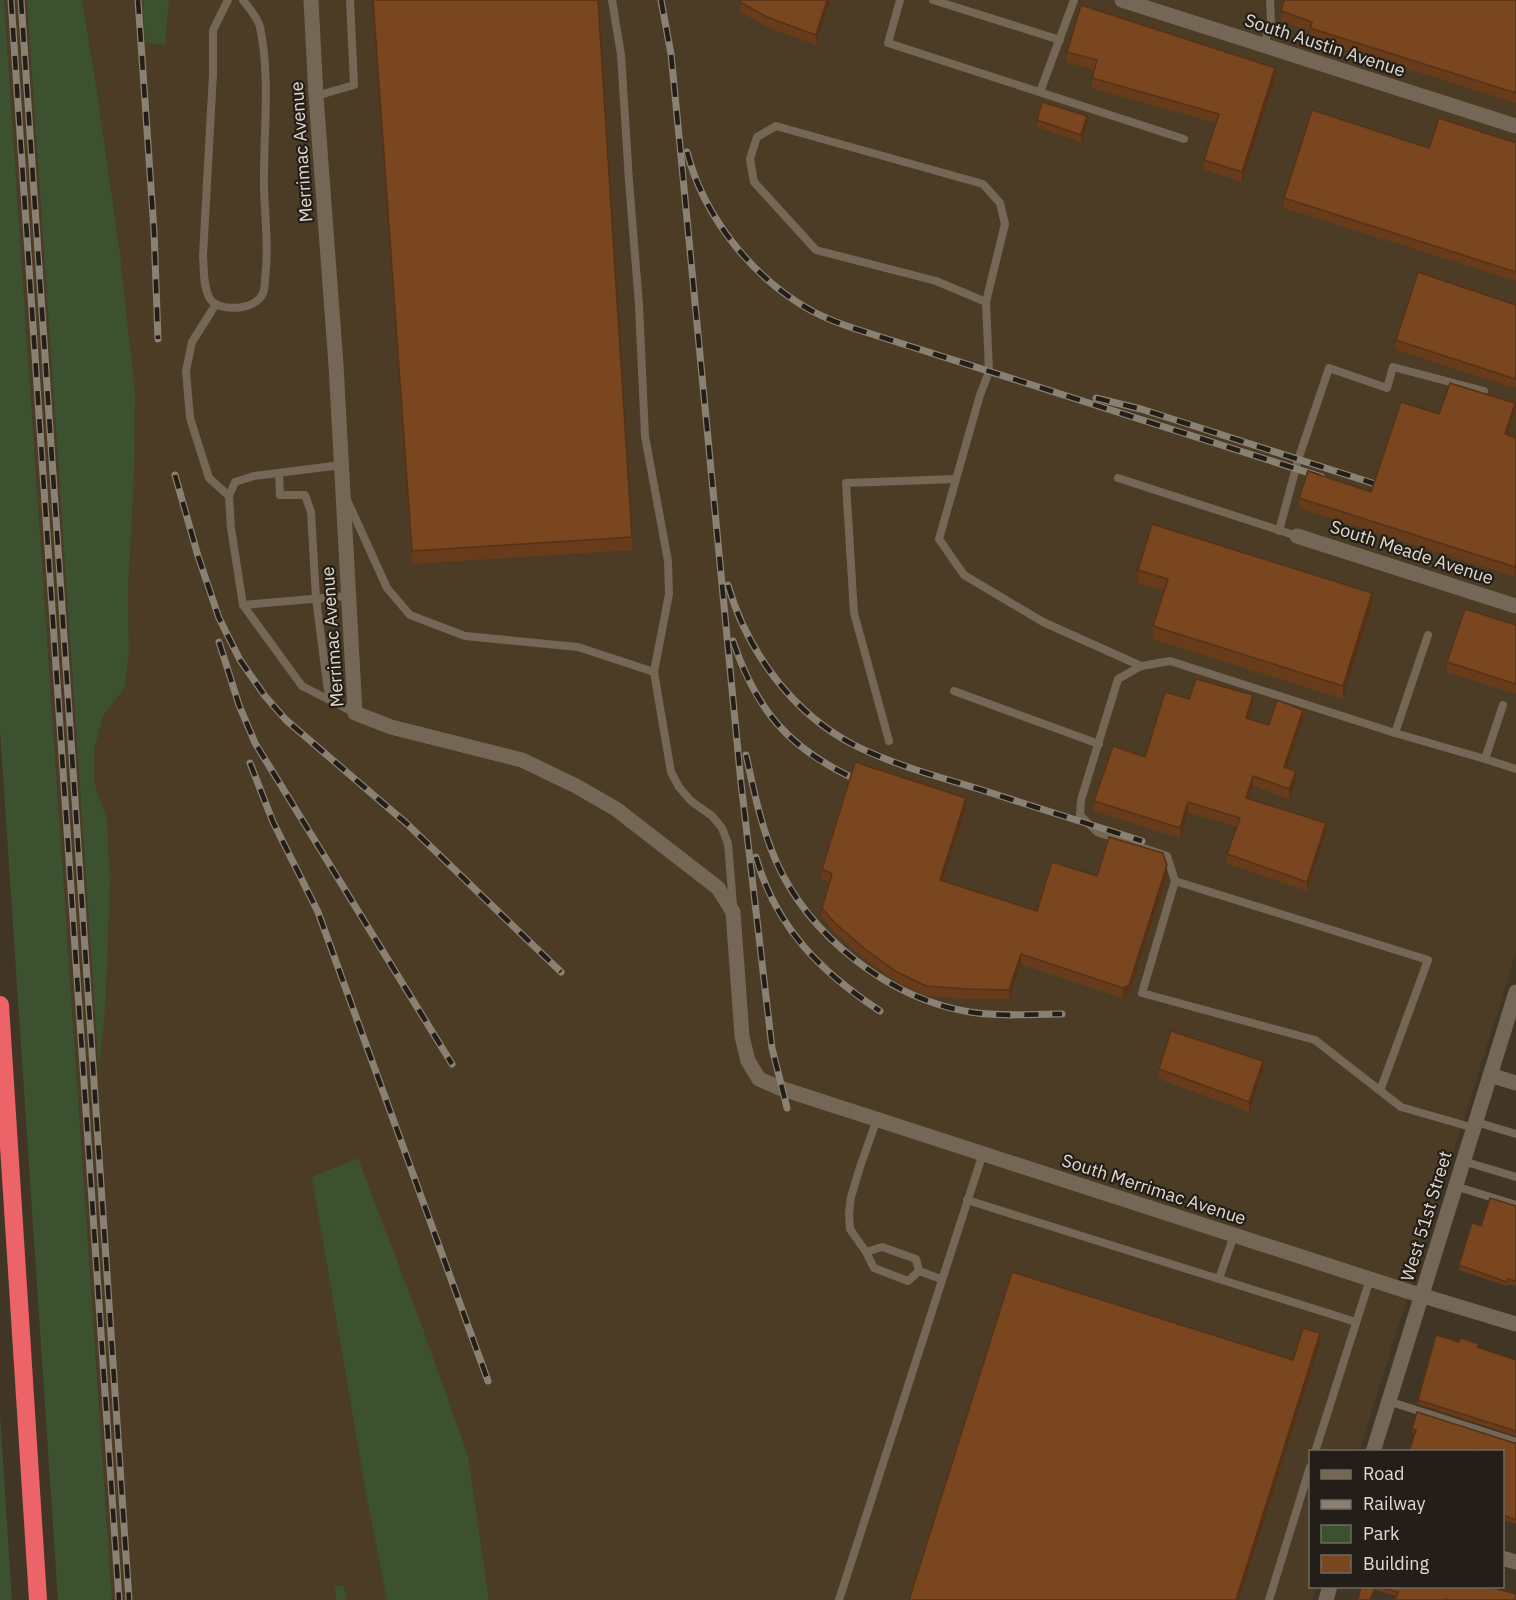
<svg xmlns="http://www.w3.org/2000/svg" width="1516" height="1600" font-family="'IBM Plex Sans',sans-serif">
  <rect width="100%" height="100%" fill="#413625"/>
  <path fill="#4c3c26" d="M4 0H27L99 1064 106 999 110 881 107 819 94 782V751L103 716 125 687 129 652 128 592 135 391 120 253 97 91 82 0H1516V953L1359 1451 1310 1452V1586L1316 1587 1312 1600H112Z"/>
  <g fill="#3b512f">
    <path d="M0 0H4L112 1600H58L0 730Z"/>
    <path d="M27 0H82L97 91 120 253 135 391 134 475 128 592 129 652 125 687 103 716 94 751V782L107 819 110 881 106 999 99 1070Z"/>
    <path d="M143 0H169L165 45 145 43Z"/>
    <path d="M358 1158 424 1332 468 1456 489 1600H387L366 1493 312 1177Z"/>
    <path d="M0 1415 12 1600H0Z"/>
    <path d="M335 1586H344L347 1600H336Z"/>
  </g>
  <g fill="none" stroke-linecap="round" stroke-linejoin="round">
    <g stroke="#746755" stroke-width="8">
      <path d="M228 0 213 30V74L203 256C204 269 203 285 209 297 216 313 257 311 263 293 265 289 265 283 265 279 269 249 265 218 264 188 263 135 271 80 260 27 258 18 249 8 243 0"/>
      <path d="M612 0 621 55 629 181 639 305 645 436 668 561 669 594 654 672 671 772 679 787 691 801 712 816 722 828 728 844 733 905"/>
      <path d="M900 0 888 43 1184 139"/>
      <path d="M933 0 1060 40"/>
      <path d="M1264 45 1271 21 1270 0"/>
      <path d="M1040 92 1074 0"/>
      <path d="M316 96 354 85 350 0"/>
      <path d="M986 302 936 281 816 250 754 182 750 159 757 137 776 126 983 184 1000 203 1005 224 986 302 989 372 980 395 939 539 964 575 1043 622 1141 666"/>
      <path d="M216 304 192 342 186 371 190 418 209 478 229 496"/>
      <path d="M341 465 254 476 235 482 229 496 231 528 243 605 347 596"/>
      <path d="M279 473 280 495H305L311 512 316 598 329 699"/>
      <path d="M1118 478 1297 536"/>
      <path d="M348 502 387 588 410 615 465 636 578 647 654 672"/>
      <path d="M1279 531 1298 460 1329 368 1387 388 1393 367 1484 391"/>
      <path d="M243 605 302 686 355 713"/>
      <path d="M954 691 1099 744"/>
      <path d="M1503 705 1485 759 1516 769"/>
      <path d="M1395 733 1428 635"/>
      <path d="M889 741 854 613 846 483 956 479"/>
      <path d="M1175 881 1167 856 1097 832 1080 815 1081 800 1118 679 1141 666 1170 661 1395 733 1485 759"/>
      <path d="M1380 1091 1428 960 1175 881 1142 993 1315 1040 1401 1107 1474 1128"/>
      <path d="M877 1119 860 1167 851 1197 849 1213 850 1229 866 1252 874 1268 908 1281 919 1271"/>
      <path d="M1476 1122 1516 1134"/>
      <path d="M1463 1161 1516 1177"/>
      <path d="M1455 1186 1516 1205"/>
      <path d="M967 1200 1356 1322"/>
      <path d="M866 1252 882 1247 916 1259 919 1271"/>
      <path d="M919 1271 941 1279"/>
      <path d="M1219 1279 1234 1235"/>
      <path d="M1388 1401 1516 1442"/>
      <path d="M1315 1452 1370 1279"/>
      <path d="M839 1600 983 1153"/>
      <path d="M1269 1600 1310 1467"/>
    </g>
    <g stroke="#746755" stroke-width="15">
      <path d="M311 0 316 96 336 365 355 713 391 727 522 760 576 786 616 809 718 888 733 912 742 1036 748 1061 759 1079 780 1088 1407 1291 1516 1324"/>
      <path d="M1122 0 1516 126"/>
      <path d="M1297 536 1516 606"/>
      <path d="M1490 1075 1516 1083"/>
      <path d="M1373 1452 1516 992"/>
      <path d="M1502 1558 1516 1562"/>
      <path d="M1326 1600 1330 1586"/>
    </g>
    <path stroke="#ec6468" stroke-width="18" d="M0 1005 38 1600"/>
    <g stroke="#8a8173" stroke-width="7">
      <g id="rail">
        <path d="M11 0 119 1600"/>
        <path d="M21 0 129 1600"/>
        <path d="M138 0 154 231 158 339"/>
        <path d="M661 0 671 54 680 146 741 783 772 1048 787 1108"/>
        <path d="M687 152C704 217 753 279 812 311 827 319 843 325 859 330L1322 477"/>
        <path d="M1096 398 1141 409 1391 489"/>
        <path d="M175 475 198 556 219 618 240 660 265 696 286 720 406 823 561 972"/>
        <path d="M728 585C747 651 792 713 854 745 894 765 939 777 982 790 1035 807 1089 824 1142 841"/>
        <path d="M733 641C756 709 787 747 853 778"/>
        <path d="M219 642 239 705 255 743 452 1064"/>
        <path d="M746 755C754 791 761 827 776 861 809 936 889 999 970 1012 1000 1017 1032 1014 1062 1014"/>
        <path d="M250 763 273 822 318 912 488 1381"/>
        <path d="M756 857C776 928 821 972 880 1011"/>
      </g>
    </g>
    <use href="#rail" stroke="#231e17" stroke-width="4.5" stroke-dasharray="14" stroke-linecap="butt"/>
  </g>
  <g fill="#683c1b">
    <path d="M373 0H598L632 537V550L412 564Z"/>
    <path d="M739 0H831L816 45 767 27 740 12 741 0Z"/>
    <path d="M1516 0V103L1310 38V31L1281 21V11Z"/>
    <path d="M1067 52 1275 78 1242 182 1204 169V160L1216 123 1092 88V78L1094 70 1067 62Z"/>
    <path d="M1037 120 1087 123 1081 142 1037 127Z"/>
    <path d="M1516 143V281L1284 208V198L1429 148Z"/>
    <path d="M1516 305V385L1515 388 1396 350V340Z"/>
    <path d="M1515 413 1508 435 1516 438V573L1515 577 1299 508V498L1371 492 1439 414Z"/>
    <path d="M1138 570 1372 606 1343 699 1153 639V626L1164 591 1138 583Z"/>
    <path d="M1516 625V694L1447 672V662Z"/>
    <path d="M1189 699 1253 705 1249 719 1269 725 1303 720 1287 768 1296 781 1289 799 1253 786 1248 799 1326 833 1307 891 1227 864V854L1237 827 1188 812 1180 838 1094 811V801L1145 757Z"/>
    <path d="M966 808 943 881 1037 911 1097 876 1167 875 1129 995 1123 998 1021 964 1009 999H967L926 996 897 982 865 959 835 933 822 918V908L829 882 822 879V869Z"/>
    <path d="M1159 1069 1263 1071 1249 1112 1159 1079Z"/>
    <path d="M1516 1206V1286L1508 1284 1507 1286 1459 1270V1265L1481 1226Z"/>
    <path d="M1479 1347 1516 1360V1436L1418 1404V1400Z"/>
    <path d="M1412 1429 1516 1443V1524L1503 1520V1452H1409L1415 1434 1412 1433Z"/>
    <path d="M1361 1587H1490L1516 1600H1395L1396 1596 1375 1590 1358 1600Z"/>
  </g>
  <g fill="#553116">
    <path d="M827 0H831L816 45V35Z"/>
    <path d="M1275 68V78L1242 182V172Z"/>
    <path d="M1087 116V123L1081 142V135Z"/>
    <path d="M1515 403V413L1505 444V434Z"/>
    <path d="M1516 563V573L1515 577V567Z"/>
    <path d="M1372 593V606L1343 699V686Z"/>
    <path d="M1253 695V705L1246 728V718Z"/>
    <path d="M1303 710V720L1284 777V767Z"/>
    <path d="M1296 771V781L1289 799V789Z"/>
    <path d="M1253 776V786L1246 808V798Z"/>
    <path d="M966 798V808L940 890V880Z"/>
    <path d="M1188 802V812L1180 838V828Z"/>
    <path d="M1326 823V833L1307 891V882Z"/>
    <path d="M1167 865V875L1129 995 1123 998V988Z"/>
    <path d="M1021 954V964L1009 999V990Z"/>
    <path d="M1263 1061V1071L1249 1112V1102Z"/>
    <path d="M1320 1333V1343L1239 1600H1236Z"/>
  </g>
  <g fill="#79461f" stroke="#553116" stroke-width="1.5">
    <path d="M373 0H598L632 537 412 551Z"/>
    <path d="M741 0H827L816 35 767 17 740 2Z"/>
    <path d="M1284 0H1516V93L1310 28 1312 22 1281 11Z"/>
    <path d="M1081 5 1275 68 1242 172 1204 160 1219 114 1092 78 1097 60 1067 52Z"/>
    <path d="M1042 102 1087 116 1081 135 1037 120Z"/>
    <path d="M1312 110 1429 148 1439 118 1516 143V272L1284 198Z"/>
    <path d="M1418 272 1516 305V375L1515 379 1396 340Z"/>
    <path d="M1450 383 1515 403 1505 434 1516 438V563L1515 567 1299 498 1308 471 1371 492 1401 402 1439 414Z"/>
    <path d="M1152 524 1372 593 1343 686 1153 626 1168 579 1138 570Z"/>
    <path d="M1465 609 1516 625V684L1447 662Z"/>
    <path d="M1196 679 1253 695 1246 718 1269 725 1277 700 1303 710 1284 767 1296 771 1289 789 1253 776 1246 798 1326 823 1307 882 1227 854 1240 818 1188 802 1180 828 1094 801 1113 746 1145 757 1165 692 1189 699Z"/>
    <path d="M855 762 966 798 940 880 1037 911 1052 862 1097 876 1109 837 1163 853 1167 865 1129 985 1123 988 1021 954 1009 990 967 989 926 986 897 972 865 949 835 923 822 908 832 874 822 869Z"/>
    <path d="M1171 1031 1263 1061 1249 1102 1159 1069Z"/>
    <path d="M1490 1198 1516 1206V1281L1508 1279 1507 1282 1459 1265 1472 1223 1481 1226Z"/>
    <path d="M1012 1272 1293 1360 1303 1328 1320 1333 1236 1600H909Z"/>
    <path d="M1436 1335 1459 1342 1460 1338 1479 1344 1477 1347 1516 1360V1431L1418 1400Z"/>
    <path d="M1417 1412 1514 1443H1516V1520L1503 1515V1452H1482L1477 1450 1476 1452H1409L1416 1430 1412 1429Z"/>
    <path d="M1361 1587H1375L1370 1600H1354V1598L1358 1600Z"/>
    <path d="M1379 1587H1490L1516 1594V1600H1450L1447 1599V1600H1395L1398 1592Z"/>
  </g>
  <g text-anchor="middle" dominant-baseline="central" stroke-width="4.5" stroke-linejoin="round" paint-order="stroke">
    <g font-size="18" fill="#e2dad0" stroke="#231e17">
      <text transform="translate(1325 45) rotate(18)">South Austin Avenue</text>
      <text transform="translate(301 152) rotate(-94)">Merrimac Avenue</text>
      <text transform="translate(1412 552) rotate(18)">South Meade Avenue</text>
      <text transform="translate(332 637) rotate(-94)">Merrimac Avenue</text>
      <text transform="translate(1154 1189) rotate(18)">South Merrimac Avenue</text>
      <text transform="translate(1426 1216) rotate(-73)">West 51st Street</text>
    </g>
  </g>
  <rect x="1309" y="1450" width="195" height="138" fill="#231e17" stroke="#6f6961" stroke-width="1.5"/>
  <rect x="1321" y="1470" width="30" height="9" fill="#746755" stroke="#6f6961" stroke-width="1.5"/>
  <text x="1363" y="1480" font-size="18" fill="#e2dad0">Road</text>
  <rect x="1321" y="1500" width="30" height="9" fill="#8a8173" stroke="#6f6961" stroke-width="1.5"/>
  <text x="1363" y="1510" font-size="18" fill="#e2dad0">Railway</text>
  <rect x="1321" y="1525" width="30" height="18" fill="#3b512f" stroke="#6f6961" stroke-width="1.5"/>
  <text x="1363" y="1540" font-size="18" fill="#e2dad0">Park</text>
  <rect x="1321" y="1555" width="30" height="18" fill="#79461f" stroke="#6f6961" stroke-width="1.5"/>
  <text x="1363" y="1570" font-size="18" fill="#e2dad0">Building</text>
</svg>
